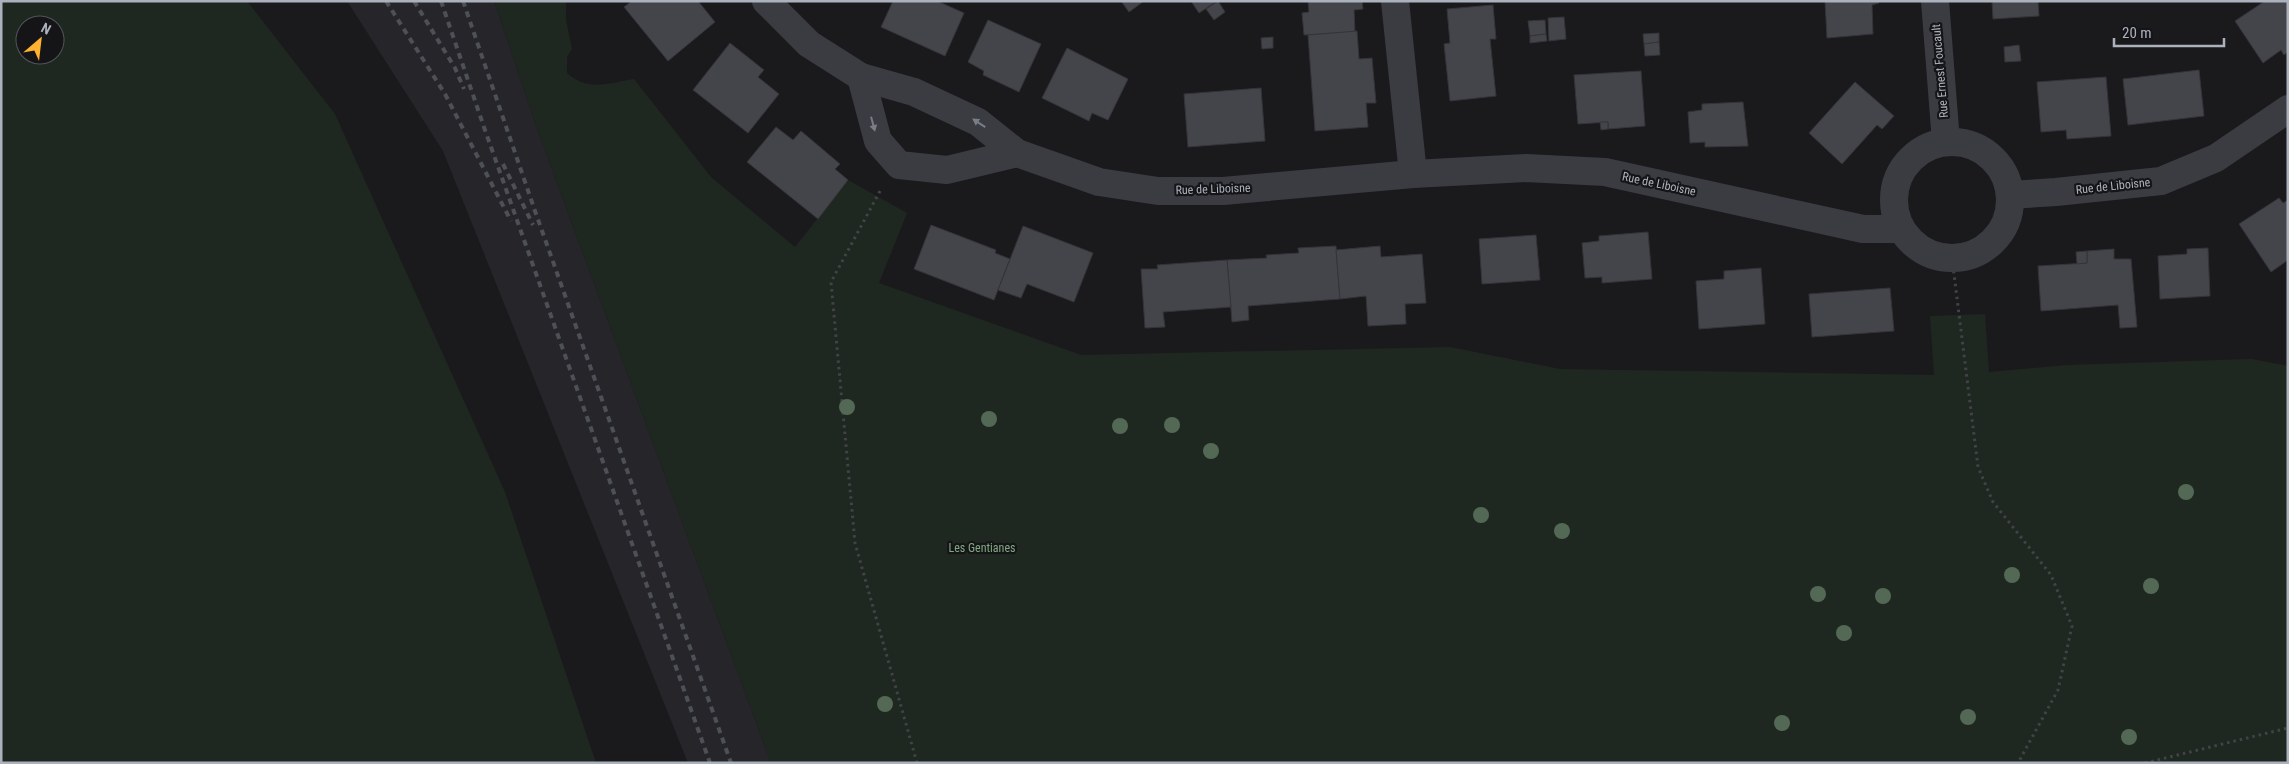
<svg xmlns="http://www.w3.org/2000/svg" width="2289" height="764" font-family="'Roboto Condensed',sans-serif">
  <rect width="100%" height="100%" fill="#1a1a1d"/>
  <path fill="#26262a" d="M347 1H494L536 126 771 763H688L443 151Z"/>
  <g fill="#1f2820" fill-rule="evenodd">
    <path d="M1 1H247L335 114 505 492 596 763H1ZM25 25H55V55H25Z"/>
    <path d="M494 1H566V20L572 49 567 57V73C587 92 609 83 634 79L711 177 795 247 848 180 907 213 879 283 1081 355 1450 347 1560 369 1934 375 1930 316 1985 314 1989 372 2067 365 2252 359 2288 366V763H771L536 126Z"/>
  </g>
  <g fill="#44454a" stroke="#343439">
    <path d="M632 1H698L715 22 668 61 624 7Z"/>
    <path d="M893 1H937L964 13 945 56 881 27Z"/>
    <path d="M1121 1H1144L1129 12Z"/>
    <path d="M1191 1H1217L1199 13Z"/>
    <path d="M1218 1 1225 12 1214 20 1206 9Z"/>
    <path d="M1308 1H1362L1363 9 1354 10 1355 32 1304 35 1302 13 1309 12Z"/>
    <path d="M1825 1H1878L1879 3 1872 5 1873 34 1827 38Z"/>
    <path d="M1992 1H2038L2039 16 1993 19Z"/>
    <path d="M2265 1H2288V52L2284 55 2281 50 2263 63 2235 21Z"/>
    <path d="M1493 5 1496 39H1490L1496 96 1450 101 1444 44 1450 43 1447 9Z"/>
    <path d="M1564 17 1566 39 1549 41 1548 18Z"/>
    <path d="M988 20 1041 44 1019 92 983 75 984 71 968 62Z"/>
    <path d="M1545 20 1546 34 1530 36 1528 21Z"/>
    <path d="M1357 31 1359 59 1372 58 1376 103H1366L1368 127 1315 131 1308 35Z"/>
    <path d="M1659 33V42L1644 44 1643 34Z"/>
    <path d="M1546 34 1547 41 1530 43V36Z"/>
    <path d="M1273 37V48L1262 49 1261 38Z"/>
    <path d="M1659 42 1660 55 1645 56 1644 44Z"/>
    <path d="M730 43 764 70 758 77 779 94 748 133 693 90Z"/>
    <path d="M2019 45 2021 61 2005 62 2004 47Z"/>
    <path d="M1067 48 1128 79 1108 120 1092 113 1089 121 1042 98Z"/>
    <path d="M2199 70 2204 116 2128 125 2123 79Z"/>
    <path d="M1641 71 1645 126 1608 129V122L1578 124 1574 75Z"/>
    <path d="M2106 77 2111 136 2067 139 2066 130 2041 132 2037 82Z"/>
    <path d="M1855 82 1894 116 1882 129 1877 125 1842 164 1809 133Z"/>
    <path d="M1261 88 1265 141 1188 147 1184 94Z"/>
    <path d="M1743 102 1748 146 1705 147V142L1690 143 1688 112 1702 110V104Z"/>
    <path d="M1600 122H1608V129L1601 130Z"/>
    <path d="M776 127 793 140 801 131 840 164 835 169 848 180 818 219 747 162Z"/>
    <path d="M2279 198 2283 203 2288 200V260L2271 272 2239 224Z"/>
    <path d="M931 225 996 250 995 253 1010 259 994 300 914 269Z"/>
    <path d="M1023 226 1093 253 1074 302 1027 284 1021 298 998 290Z"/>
    <path d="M1648 232 1652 279 1602 283V277L1585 278 1582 243 1599 241V236Z"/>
    <path d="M1536 235 1540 280 1482 284 1479 239Z"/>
    <path d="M1336 246 1340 299 1248 306 1249 320 1232 322 1227 260 1267 258 1266 255 1299 253 1298 248Z"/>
    <path d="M1380 246 1381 257 1422 254 1426 303 1405 304 1406 324 1368 326 1366 296 1340 299 1336 250Z"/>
    <path d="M2208 248 2210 296 2160 299 2158 256 2187 254V249Z"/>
    <path d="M2114 249V259H2131L2137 327 2120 328 2118 305 2041 311 2038 266 2087 263V251Z"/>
    <path d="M2087 251V263L2077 264 2076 252Z"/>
    <path d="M1227 260 1231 307 1163 312 1165 327 1145 328 1141 269H1158L1157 265Z"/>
    <path d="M1761 268 1765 324 1699 329 1696 281 1724 279V271Z"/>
    <path d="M1890 288 1894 331 1812 337 1809 294Z"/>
  </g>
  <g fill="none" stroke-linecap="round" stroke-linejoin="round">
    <g stroke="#414349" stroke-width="3" stroke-dasharray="2.5 4" stroke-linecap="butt">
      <path d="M880 191 831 282 855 543 917 763"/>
      <path d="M1952 258 1978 467 1993 502 2051 575 2072 626 2058 690 2018 763"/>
      <path d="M2145 763 2288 728"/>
    </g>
    <g stroke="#3b3c42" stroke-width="28">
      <path d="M766 1 809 44 861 77 914 92 978 122 1017 153 1099 182 1158 191H1223L1413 174 1526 168 1605 172 1863 229H1901"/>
      <path d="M1395 1 1413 174"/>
      <path d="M1935 1 1946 142"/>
      <path d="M861 77 878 141 899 165 947 170 1017 153"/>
      <circle cx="1952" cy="200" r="58"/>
      <path d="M2010 195 2056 192 2161 181 2216 158 2288 109"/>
    </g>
    <g stroke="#4e5057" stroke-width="4" stroke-dasharray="6 5" stroke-linecap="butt">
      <path d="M386 1 445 94 511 221"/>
      <path d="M414 1 455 68 464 89"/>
      <path d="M441 1 486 133 710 763"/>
      <path d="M463 1 535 211 731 763"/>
      <path d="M503 164 533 225"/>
    </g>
  </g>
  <g fill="#536955">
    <circle cx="847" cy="407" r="8"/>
    <circle cx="989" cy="419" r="8"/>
    <circle cx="1172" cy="425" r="8"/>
    <circle cx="1120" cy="426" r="8"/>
    <circle cx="1211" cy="451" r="8"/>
    <circle cx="2186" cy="492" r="8"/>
    <circle cx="1481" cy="515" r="8"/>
    <circle cx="1562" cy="531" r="8"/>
    <circle cx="2012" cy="575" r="8"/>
    <circle cx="2151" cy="586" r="8"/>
    <circle cx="1818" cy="594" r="8"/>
    <circle cx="1883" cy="596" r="8"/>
    <circle cx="1844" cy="633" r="8"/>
    <circle cx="885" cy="704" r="8"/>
    <circle cx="1968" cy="717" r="8"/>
    <circle cx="1782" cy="723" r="8"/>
    <circle cx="2129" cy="737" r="8"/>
  </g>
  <defs><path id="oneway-solid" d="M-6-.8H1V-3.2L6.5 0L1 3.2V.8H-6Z" transform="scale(1.25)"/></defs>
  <g fill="#797d86">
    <use href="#oneway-solid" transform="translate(979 123) rotate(-147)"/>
    <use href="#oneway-solid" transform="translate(873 124) rotate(75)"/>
  </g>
  <g text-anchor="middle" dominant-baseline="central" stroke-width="4.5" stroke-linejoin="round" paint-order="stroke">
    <g font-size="12" fill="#acb2bd" stroke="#151518">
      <text transform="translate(1940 71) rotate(-95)">Rue Ernest Foucault</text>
      <text transform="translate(1659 184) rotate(12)">Rue de Liboisne</text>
      <text transform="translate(2113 186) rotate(-6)">Rue de Liboisne</text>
      <text transform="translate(1213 189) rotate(-2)">Rue de Liboisne</text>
    </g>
    <g font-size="12" fill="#82a983" stroke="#151518">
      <text x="982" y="548">Les Gentianes</text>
    </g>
  </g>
  <rect width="2289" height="764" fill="none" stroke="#acb2bd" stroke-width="5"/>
  <g transform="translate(40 40) rotate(28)"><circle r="24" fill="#151518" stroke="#51545a"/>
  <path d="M0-4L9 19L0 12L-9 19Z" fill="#ffb130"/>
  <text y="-8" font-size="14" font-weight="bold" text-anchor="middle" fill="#acb2bd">N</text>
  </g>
  <path d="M2114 38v8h110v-8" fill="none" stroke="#acb2bd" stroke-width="2.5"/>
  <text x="2122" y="38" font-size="15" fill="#acb2bd" stroke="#151518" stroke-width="4" paint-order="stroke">20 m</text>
</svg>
